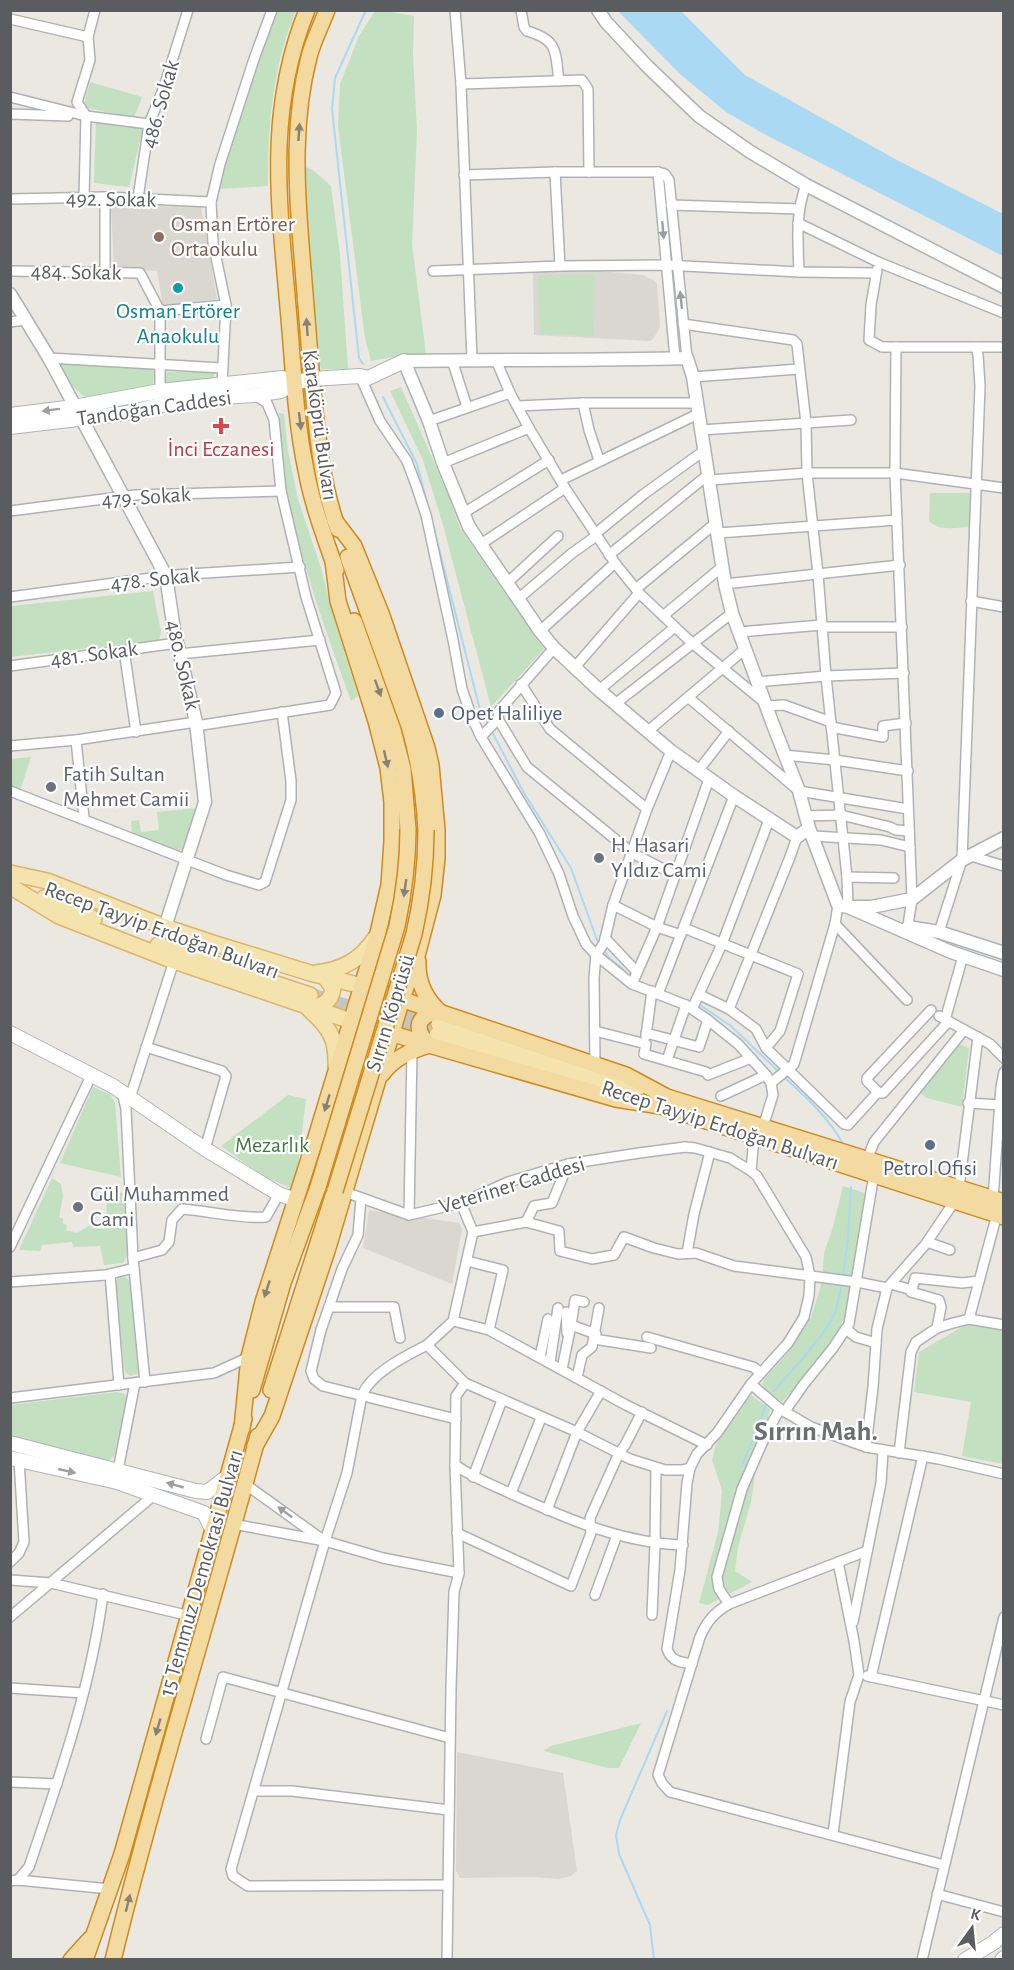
<svg xmlns="http://www.w3.org/2000/svg" width="1014" height="1970" font-family="'Alegreya Sans',sans-serif">
  <rect width="100%" height="100%" fill="#ebe8e2"/>
  <g fill="#dad7d0">
    <path d="M111 205 201 207 217 299 163 306 157 271 114 267Z"/>
    <path d="M581 267 589 270 643 275 653 280 657 284 660 327 654 338 650 341 534 335 533 272Z"/>
    <path d="M369 1210 459 1223 462 1229 452 1284 363 1248Z"/>
    <path d="M457 1752 563 1773 577 1871 571 1876 559 1879 533 1877 460 1878 456 1871Z"/>
  </g>
  <g fill="#c3e0c1">
    <path d="M278 11H296C272 68 268 124 268 186L220 189C234 127 253 68 278 11Z"/>
    <path d="M375 11H385L414 16 413 54 417 131 412 244 426 354 399 356 371 361 365 338 338 126 340 84 359 36Z"/>
    <path d="M90 82 142 97 134 118 83 107Z"/>
    <path d="M96 121 143 128 129 187 94 183Z"/>
    <path d="M303 166 313 170 331 186 340 255 348 369H321L320 365Z"/>
    <path d="M595 274 593 336 540 334 538 276Z"/>
    <path d="M57 362 150 369 154 371 153 389 85 397 65 380Z"/>
    <path d="M166 372H214L213 385 166 390Z"/>
    <path d="M401 387 447 492 460 528 544 649 491 707 443 525 423 460 390 391Z"/>
    <path d="M279 413 284 414 288 451 298 499 321 568 335 622 358 696 351 701C326 632 301 563 287 491 282 465 281 438 279 413Z"/>
    <path d="M930 493H972V527C959 527 938 532 929 521Z"/>
    <path d="M153 591 161 632 159 640 11 657V606Z"/>
    <path d="M31 757 20 791 11 786 10 759Z"/>
    <path d="M198 808 182 849 179 850 132 835 131 821 139 820 141 832 159 830 157 812Z"/>
    <path d="M957 1043 969 1048 962 1107 927 1098 919 1092Z"/>
    <path d="M93 1087 110 1094 115 1103 121 1177 60 1163Z"/>
    <path d="M288 1095 306 1099 295 1190 263 1176 221 1146Z"/>
    <path d="M52 1178 61 1184 63 1196 59 1217 63 1219V1223L67 1225 66 1230 77 1233 91 1224 97 1228 104 1229 107 1223 106 1190 124 1193 127 1256 123 1263 104 1265 100 1246 73 1247 72 1242 42 1245 40 1251 19 1250Z"/>
    <path d="M843 1186 865 1193 849 1305C838 1342 808 1374 782 1402L766 1390 762 1384 765 1378 786 1355 811 1318 822 1282 824 1253 833 1227Z"/>
    <path d="M119 1277 127 1278 130 1282 138 1369 137 1374 131 1376 126 1373 124 1367 116 1281Z"/>
    <path d="M967 1324 1003 1329V1464L962 1456 971 1402 914 1392 919 1352Z"/>
    <path d="M117 1392 125 1394 127 1400 114 1456 104 1466 11 1440 10 1405Z"/>
    <path d="M751 1395 770 1409 757 1460 751 1502 738 1547 735 1571 752 1582 708 1605 699 1603 718 1532 721 1504 722 1490 712 1460 716 1444Z"/>
    <path d="M641 1723 619 1768H608L544 1751 551 1746Z"/>
  </g>
  <path fill="#a9d9f3" d="M618 11H681L745 75 895 159 1003 214V256L764 134 726 112 680 74Z"/>
  <g fill="none" stroke-linecap="round" stroke-linejoin="round">
    <g stroke="#a9d9f3" stroke-width="2">
      <path d="M363 364 359 358 332 109 335 78 366 10"/>
      <path d="M383 397 417 464 429 511"/>
      <path d="M433 525 480 710 488 724"/>
      <path d="M492 732 524 793 571 868 597 940 600 945"/>
      <path d="M604 950 609 958 623 969"/>
      <path d="M700 1005 731 1026 780 1073"/>
      <path d="M784 1077C806 1097 829 1118 843 1144"/>
      <path d="M843 1277 848 1237 851 1187"/>
      <path d="M774 1391C792 1369 822 1340 834 1315 838 1305 840 1293 842 1282"/>
      <path d="M742 1466 766 1405"/>
      <path d="M654 1960 650 1925 619 1854 616 1835 620 1820 667 1711"/>
    </g>
    <g stroke="#c7c5c2" stroke-width="15" stroke-dasharray="15 8" stroke-linecap="butt">
      <path d="M310 995 430 1033"/>
      <path d="M362 1000 434 1022"/>
    </g>
    <g stroke="#afb2b5" stroke-width="12">
      <g id="minor">
        <path d="M455 10 461 84 472 359"/>
        <path d="M521 10 524 27 527 31C559 40 555 52 559 81"/>
        <path d="M10 19 88 37"/>
        <path d="M461 84 582 80 588 89 589 172"/>
        <path d="M10 97 86 116 149 124"/>
        <path d="M10 114 68 116"/>
        <path d="M555 172 560 266"/>
        <path d="M658 172 675 358"/>
        <path d="M464 175 555 172H658L665 174 669 180 687 358"/>
        <path d="M84 198 86 116 77 102 90 60 88 37 95 10"/>
        <path d="M138 198 149 124 164 87 188 10"/>
        <path d="M10 199 105 197 211 202"/>
        <path d="M671 205 799 209"/>
        <path d="M798 223 878 262 1004 313"/>
        <path d="M877 270 871 305 869 340 882 347H1004"/>
        <path d="M10 271 140 273 160 311 226 305"/>
        <path d="M433 271 560 266 666 265 799 272 876 273"/>
        <path d="M105 272V197"/>
        <path d="M799 272C798 241 795 214 806 185"/>
        <path d="M160 311V391"/>
        <path d="M10 322 25 320"/>
        <path d="M683 324 793 340 797 344 806 423 807 473 818 574 826 676 847 877 848 907"/>
        <path d="M896 347 895 473 912 899 907 932"/>
        <path d="M49 358 222 368"/>
        <path d="M452 360 467 407"/>
        <path d="M496 360 510 393 529 428 565 488 615 563 639 593 692 643 764 702"/>
        <path d="M360 376 380 421 407 461 416 485 426 515 453 640 462 689 472 718 481 737 540 834 559 874 573 916 586 944 596 955 632 984 686 1005 708 1020 738 1044 766 1075 771 1083 773 1095 763 1127"/>
        <path d="M693 377 799 369"/>
        <path d="M222 385 226 305 213 243 211 202 220 164 254 59 272 10"/>
        <path d="M583 403 589 430 599 460"/>
        <path d="M518 406 583 403H697"/>
        <path d="M429 421 510 393"/>
        <path d="M701 430 851 420"/>
        <path d="M443 463 529 428"/>
        <path d="M561 480 698 414"/>
        <path d="M710 480 807 473H895L1004 488"/>
        <path d="M10 511 135 495 281 491"/>
        <path d="M462 514 549 460"/>
        <path d="M718 533 897 520"/>
        <path d="M595 534 644 494 705 450"/>
        <path d="M481 544 565 488"/>
        <path d="M609 555 709 474"/>
        <path d="M507 583 558 536"/>
        <path d="M725 584 900 565"/>
        <path d="M637 588 717 522"/>
        <path d="M10 597 174 575 300 567"/>
        <path d="M518 599 571 554 596 536"/>
        <path d="M971 601 1004 607"/>
        <path d="M663 616 723 566"/>
        <path d="M822 627H902"/>
        <path d="M540 631 615 563"/>
        <path d="M739 632 822 625"/>
        <path d="M554 648 499 711 498 719 527 767 632 853 675 875"/>
        <path d="M124 650 136 732"/>
        <path d="M179 654 320 640"/>
        <path d="M10 666 177 643"/>
        <path d="M575 667 639 593"/>
        <path d="M757 682 826 676 904 673"/>
        <path d="M521 684 550 729 647 809"/>
        <path d="M599 690 675 627"/>
        <path d="M689 698 799 791 908 809"/>
        <path d="M615 704 732 613"/>
        <path d="M766 706 784 705 831 722"/>
        <path d="M196 726 330 705 336 693 306 597 281 491 274 420 267 403 255 395"/>
        <path d="M831 727 883 737V726L906 723"/>
        <path d="M648 731 745 649"/>
        <path d="M481 737 498 719"/>
        <path d="M76 740 84 818"/>
        <path d="M10 746 76 740 196 722"/>
        <path d="M784 755 835 760 908 771"/>
        <path d="M698 771 729 731"/>
        <path d="M10 791 226 875 259 885 265 882 291 800V781L282 712"/>
        <path d="M805 816 841 815 890 827 896 830 909 831"/>
        <path d="M813 836 881 840 910 847"/>
        <path d="M971 856 1004 866"/>
        <path d="M847 877 894 878"/>
        <path d="M613 905 657 927 681 935"/>
        <path d="M835 924 907 1000"/>
        <path d="M684 928 798 974 780 1031 766 1048"/>
        <path d="M939 932 962 860 980 386 978 355 976 347"/>
        <path d="M605 938 637 972"/>
        <path d="M632 984 657 927 709 779"/>
        <path d="M658 994 734 796"/>
        <path d="M700 995 729 1009 756 1029 766 1048 844 1124 848 1125 878 1092"/>
        <path d="M692 1009 722 944 769 820"/>
        <path d="M729 1009 790 857 797 837"/>
        <path d="M931 1010 867 1078V1081L879 1093H883L948 1022"/>
        <path d="M939 1016 990 1044 1004 1058"/>
        <path d="M945 1020 963 956"/>
        <path d="M595 1031 646 1044 644 1054 706 1072 708 1075 751 1058"/>
        <path d="M646 1033 699 1047 708 1020"/>
        <path d="M646 1036 652 991"/>
        <path d="M146 1047 222 1071 226 1076 205 1149"/>
        <path d="M667 1060 686 1005"/>
        <path d="M595 1065 594 978 596 955 604 943 613 905 647 809 671 751"/>
        <path d="M771 1083 794 1064 835 924 838 905"/>
        <path d="M122 1092 126 1109 133 1258 145 1382"/>
        <path d="M721 1096 766 1075"/>
        <path d="M130 1098 174 961"/>
        <path d="M968 1103 1000 1105"/>
        <path d="M867 1160 874 1142 964 1030"/>
        <path d="M959 1188 978 1037"/>
        <path d="M345 1192 409 1215 461 1203 508 1182 568 1164 639 1153 685 1147 695 1148 730 1158 751 1171"/>
        <path d="M361 1198 358 1235 342 1269 329 1307 321 1330 311 1371 314 1379 323 1386 456 1419"/>
        <path d="M993 1199 1001 1087 1004 1072"/>
        <path d="M461 1203 473 1232 453 1321 427 1345 465 1383 577 1432 630 1459 665 1470H682L690 1468"/>
        <path d="M409 1215 412 1051"/>
        <path d="M526 1222 534 1206 552 1203 568 1164"/>
        <path d="M473 1232 526 1222 559 1231 560 1251 592 1259 614 1255 624 1237 654 1248 678 1254 696 1253 734 1266 857 1282 887 1288"/>
        <path d="M927 1242 950 1250"/>
        <path d="M10 1247 92 1074"/>
        <path d="M687 1253 694 1214 710 1152"/>
        <path d="M133 1258 162 1250 169 1242 172 1220 182 1209C210 1211 238 1219 266 1217L279 1194"/>
        <path d="M467 1261 503 1270 489 1330"/>
        <path d="M110 1274 119 1385"/>
        <path d="M10 1282 106 1275 134 1268"/>
        <path d="M891 1284 912 1290 915 1278 962 1283 979 1281"/>
        <path d="M912 1290 911 1292 939 1300 941 1307 937 1328"/>
        <path d="M329 1307H394L400 1338"/>
        <path d="M566 1312 567 1333"/>
        <path d="M969 1319 997 1214"/>
        <path d="M453 1321 489 1330 626 1405 707 1445"/>
        <path d="M571 1325 575 1300 584 1302"/>
        <path d="M846 1329 856 1337 876 1343"/>
        <path d="M647 1337 753 1367 760 1372"/>
        <path d="M594 1339 651 1348"/>
        <path d="M427 1345C406 1356 372 1372 362 1395L347 1473 325 1541 231 1869 233 1876 248 1886 447 1885"/>
        <path d="M540 1357 548 1319"/>
        <path d="M550 1362 558 1308"/>
        <path d="M562 1369 571 1325 596 1334"/>
        <path d="M577 1378 582 1355 592 1347 599 1308"/>
        <path d="M751 1384 780 1409 811 1427 866 1447 939 1459 1004 1474"/>
        <path d="M10 1398 214 1373 249 1357"/>
        <path d="M785 1411 804 1384 833 1348 849 1324 874 1174"/>
        <path d="M866 1447 873 1387 877 1329 887 1288 925 1245 954 1202"/>
        <path d="M899 1453 911 1352 916 1342 937 1328 953 1323 969 1319 1004 1325"/>
        <path d="M455 1465C477 1480 493 1485 516 1496 570 1520 623 1543 683 1545"/>
        <path d="M118 1470 135 1383"/>
        <path d="M473 1477 502 1400"/>
        <path d="M245 1484 323 1540"/>
        <path d="M511 1493 541 1418"/>
        <path d="M547 1510 577 1432 601 1391"/>
        <path d="M233 1524 325 1541 383 1558 459 1573"/>
        <path d="M457 1533 571 1586 591 1533 590 1518 619 1453 625 1445 642 1412"/>
        <path d="M867 1551 729 1604C715 1612 707 1621 700 1637L658 1775 662 1783 670 1792 944 1865"/>
        <path d="M10 1562 19 1553 24 1542 19 1460"/>
        <path d="M10 1580 51 1583 190 1616"/>
        <path d="M595 1595 617 1535"/>
        <path d="M729 1604 719 1589 717 1577 742 1489 767 1432 780 1409"/>
        <path d="M652 1615 655 1544 656 1468"/>
        <path d="M10 1617 154 1495"/>
        <path d="M853 1622 881 1483 883 1451"/>
        <path d="M692 1664C680 1662 672 1662 667 1649L680 1570 687 1483 690 1468 697 1454 717 1433 751 1384 788 1343 804 1317 809 1296 810 1276 806 1257 757 1176 751 1171 754 1137"/>
        <path d="M867 1676 1004 1705"/>
        <path d="M871 1677 923 1456"/>
        <path d="M10 1688 83 1693"/>
        <path d="M206 1739 223 1677 450 1738"/>
        <path d="M10 1782 57 1784"/>
        <path d="M254 1791H292L449 1810"/>
        <path d="M833 1834 850 1702 859 1675 854 1641 838 1562"/>
        <path d="M18 1880 29 1867C59 1778 91 1688 103 1594"/>
        <path d="M10 1881 18 1880 110 1889"/>
        <path d="M937 1894 1004 1912"/>
        <path d="M447 1960 451 1688 454 1592 459 1573 455 1465 456 1396 465 1383"/>
        <path d="M922 1960 1004 1617"/>
      </g>
    </g>
    <g stroke="#afb2b5" stroke-width="15">
      <g id="tertiary">
        <path d="M598 10 606 22 647 66 699 116 749 151 806 185 1004 287"/>
        <path d="M10 294 49 358 166 576 174 630 196 722 205 802 165 927"/>
        <path d="M809 828 797 837 734 796 671 751 599 690 554 648 540 631 469 527 443 463 429 421 404 361C498 359 592 361 687 358L693 377 725 584 732 613 772 722 799 791 809 828 838 905 848 907 951 952 1004 970"/>
        <path d="M852 907H871L912 899 962 860 1004 838"/>
        <path d="M908 927 939 932 1004 953"/>
      </g>
    </g>
    <g stroke="#b1b4b7" stroke-width="16">
      <g id="secondary">
        <path d="M10 415 74 407 160 391 282 378 296 382"/>
        <path d="M10 427 128 413 160 405 221 397 255 395 281 391 296 382 312 379 360 376 368 378 404 361"/>
        <path d="M10 1033 113 1086 205 1149 279 1194 296 1200"/>
        <path d="M10 1443 196 1491 207 1492 228 1476"/>
        <path d="M10 1458 117 1482 204 1513 212 1529"/>
        <path d="M965 1960 993 1943 1004 1934"/>
        <path d="M1002 1960 1004 1958"/>
      </g>
    </g>
    <g stroke="#deb367" stroke-width="18">
      <g id="primary">
        <path d="M10 873 47 881 165 927 213 943 310 973 362 986"/>
        <path d="M10 886 59 916 174 961 351 1021"/>
        <path d="M44 898 94 919"/>
        <path d="M158 945 310 995"/>
        <path d="M316 973C342 970 361 960 375 938"/>
        <path d="M308 1008C322 1006 331 1003 333 988L325 977"/>
        <path d="M310 1010C330 1028 337 1039 336 1067"/>
        <path d="M439 1024 639 1087"/>
        <path d="M437 1035 614 1091"/>
      </g>
    </g>
    <g stroke="#d0891c" stroke-width="18">
      <g id="trunk">
        <path d="M307 10C266 111 279 203 288 307 293 361 295 418 306 470 312 504 325 538 336 570"/>
        <path d="M327 10C321 26 313 41 309 57 293 118 296 182 301 244 305 290 308 335 312 381 317 431 321 482 338 529"/>
        <path d="M348 557 409 726C419 760 424 794 426 830"/>
        <path d="M354 621 393 730 403 769 408 829"/>
        <path d="M418 961C417 982 425 999 441 1013"/>
        <path d="M365 987 626 1075 667 1097 1004 1202"/>
        <path d="M355 1022 429 1045 616 1099 660 1106 1004 1217"/>
        <path d="M429 1045C416 1032 414 1019 434 1012"/>
        <path d="M382 1074C394 1058 410 1051 429 1045"/>
        <path d="M252 1390 283 1283 318 1187"/>
        <path d="M271 1390 333 1196"/>
        <path d="M242 1428 249 1357 263 1302 316 1137 378 933 389 885 392 841V802L388 768 376 721 338 601 333 561"/>
        <path d="M255 1446 272 1416 327 1251 402 999 418 952 433 895 437 858V830L431 765 427 748 381 613 354 546 335 521"/>
        <path d="M71 1960 90 1939"/>
        <path d="M85 1960 122 1854 244 1419"/>
        <path d="M113 1960C156 1784 211 1611 258 1436"/>
      </g>
    </g>
    <use href="#minor" stroke="#fff" stroke-width="9"/>
    <use href="#tertiary" stroke="#fff" stroke-width="12"/>
    <use href="#secondary" stroke="#fff" stroke-width="14"/>
    <use href="#primary" stroke="#f4e3ad" stroke-width="15"/>
    <use href="#trunk" stroke="#f2daa1" stroke-width="15"/>
    <g stroke="#d0891c" stroke-width="18" stroke-linecap="butt">
      <g id="trunk-bridge">
        <path d="M318 1187 397 926C404 893 408 863 408 829"/>
        <path d="M335 1191 414 934C422 899 426 866 426 830"/>
      </g>
    </g>
    <use href="#trunk-bridge" stroke="#f2daa1" stroke-width="15"/>
  </g>
  <defs><path id="oneway-solid" d="M-6-.8H1V-3.2L6.5 0L1 3.2V.8H-6Z" transform="scale(1.5)"/></defs>
  <g fill="#888274">
    <use href="#oneway-solid" transform="translate(299 132) rotate(-86)"/>
    <use href="#oneway-solid" transform="translate(307 327) rotate(-94)"/>
    <use href="#oneway-solid" transform="translate(300 421) rotate(83)"/>
    <use href="#oneway-solid" transform="translate(378 688) rotate(70)"/>
    <use href="#oneway-solid" transform="translate(386 759) rotate(77)"/>
    <use href="#oneway-solid" transform="translate(405 888) rotate(98)"/>
    <use href="#oneway-solid" transform="translate(327 1103) rotate(107)"/>
    <use href="#oneway-solid" transform="translate(267 1289) rotate(108)"/>
    <use href="#oneway-solid" transform="translate(158 1727) rotate(106)"/>
    <use href="#oneway-solid" transform="translate(128 1903) rotate(-76)"/>
  </g>
  <g fill="#9c9ea0">
    <use href="#oneway-solid" transform="translate(663 230) rotate(85)"/>
    <use href="#oneway-solid" transform="translate(681 300) rotate(-96)"/>
    <use href="#oneway-solid" transform="translate(51 410) rotate(173)"/>
    <use href="#oneway-solid" transform="translate(67 1471) rotate(13)"/>
    <use href="#oneway-solid" transform="translate(175 1485) rotate(-164)"/>
    <use href="#oneway-solid" transform="translate(285 1512) rotate(-144)"/>
  </g>
  <circle fill="#8d6e63" stroke="#fff" stroke-width="2" cx="159" cy="237" r="6"/>
  <circle fill="#0f9aa8" stroke="#fff" stroke-width="2" cx="178" cy="288" r="6"/>
  <path fill="#e0444e" stroke="#fff" stroke-width="2" d="M218 417h6v6h6v6h-6v6h-6v-6h-6v-6h6z"/>
  <g fill="#5c6f8a" stroke="#fff" stroke-width="2">
    <circle cx="439" cy="713" r="6"/>
    <circle cx="930" cy="1145" r="6"/>
  </g>
  <g fill="#6b7280" stroke="#fff" stroke-width="2">
    <circle cx="51" cy="787" r="6"/>
    <circle cx="599" cy="858" r="6"/>
    <circle cx="78" cy="1207" r="6"/>
  </g>
  <g text-anchor="middle" dominant-baseline="central" stroke-width="4.5" stroke-linejoin="round" paint-order="stroke">
    <g font-size="22" fill="#5a5d60" stroke="#fff">
      <text transform="translate(160 104) rotate(-74)">486. Sokak</text>
      <text transform="translate(111 199) rotate(1)">492. Sokak</text>
      <text transform="translate(76 272) rotate(1)">484. Sokak</text>
      <text transform="translate(154 408) rotate(-8)">Tandoğan Caddesi</text>
      <text transform="translate(320 425) rotate(82)">Karaköprü Bulvarı</text>
      <text transform="translate(146 497) rotate(-4)">479. Sokak</text>
      <text transform="translate(155 579) rotate(-6)">478. Sokak</text>
      <text transform="translate(94 654) rotate(-8)">481. Sokak</text>
      <text transform="translate(183 665) rotate(77)">480. Sokak</text>
      <text transform="translate(162 930) rotate(20)">Recep Tayyip Erdoğan Bulvarı</text>
      <text transform="translate(390 1013) rotate(-73)">Sırrın Köprüsü</text>
      <text transform="translate(720 1125) rotate(18)">Recep Tayyip Erdoğan Bulvarı</text>
      <text transform="translate(512 1185) rotate(-17)">Veteriner Caddesi</text>
      <text transform="translate(201 1573) rotate(-74)">15 Temmuz Demokrasi Bulvarı</text>
    </g>
    <g font-size="22" fill="#785e54" stroke="#fff" text-anchor="start">
      <text x="171" y="224">Osman Ertörer<tspan x="171" dy="25">Ortaokulu</tspan></text>
    </g>
    <g font-size="22" fill="#0d838f" stroke="#fff">
      <text x="178" y="311">Osman Ertörer<tspan x="178" dy="25">Anaokulu</tspan></text>
    </g>
    <g font-size="22" fill="#be3a42" stroke="#fff">
      <text x="221" y="449">İnci Eczanesi</text>
    </g>
    <g font-size="22" fill="#4e5e75" stroke="#fff" text-anchor="start">
      <text x="451" y="713">Opet Haliliye</text>
      <text x="930" y="1168" text-anchor="middle">Petrol Ofisi</text>
    </g>
    <g font-size="22" fill="#5b616d" stroke="#fff" text-anchor="start">
      <text x="63" y="774">Fatih Sultan<tspan x="63" dy="25">Mehmet Camii</tspan></text>
      <text x="611" y="845">H. Hasari<tspan x="611" dy="25">Yıldız Cami</tspan></text>
      <text x="90" y="1194">Gül Muhammed<tspan x="90" dy="25">Cami</tspan></text>
    </g>
    <g font-size="22" fill="#407b3e" stroke="#fff">
      <text x="272" y="1145">Mezarlık</text>
    </g>
    <g font-size="28" font-weight="bold" fill="#6b6f72" stroke="#fff">
      <text x="816" y="1432">Sırrın Mah.</text>
    </g>
  </g>
  <rect width="1014" height="1970" fill="none" stroke="#5a5d60" stroke-width="24"/>
  <g transform="translate(972 1928) rotate(15)" stroke="#ffffff" stroke-width="4.5" paint-order="stroke">
  <path d="M0-4.5L10 22L0 15L-10 22Z" fill="#5a5d60"/>
  <text y="-9" font-size="16" font-weight="bold" text-anchor="middle" fill="#5a5d60">K</text>
  </g>
</svg>
